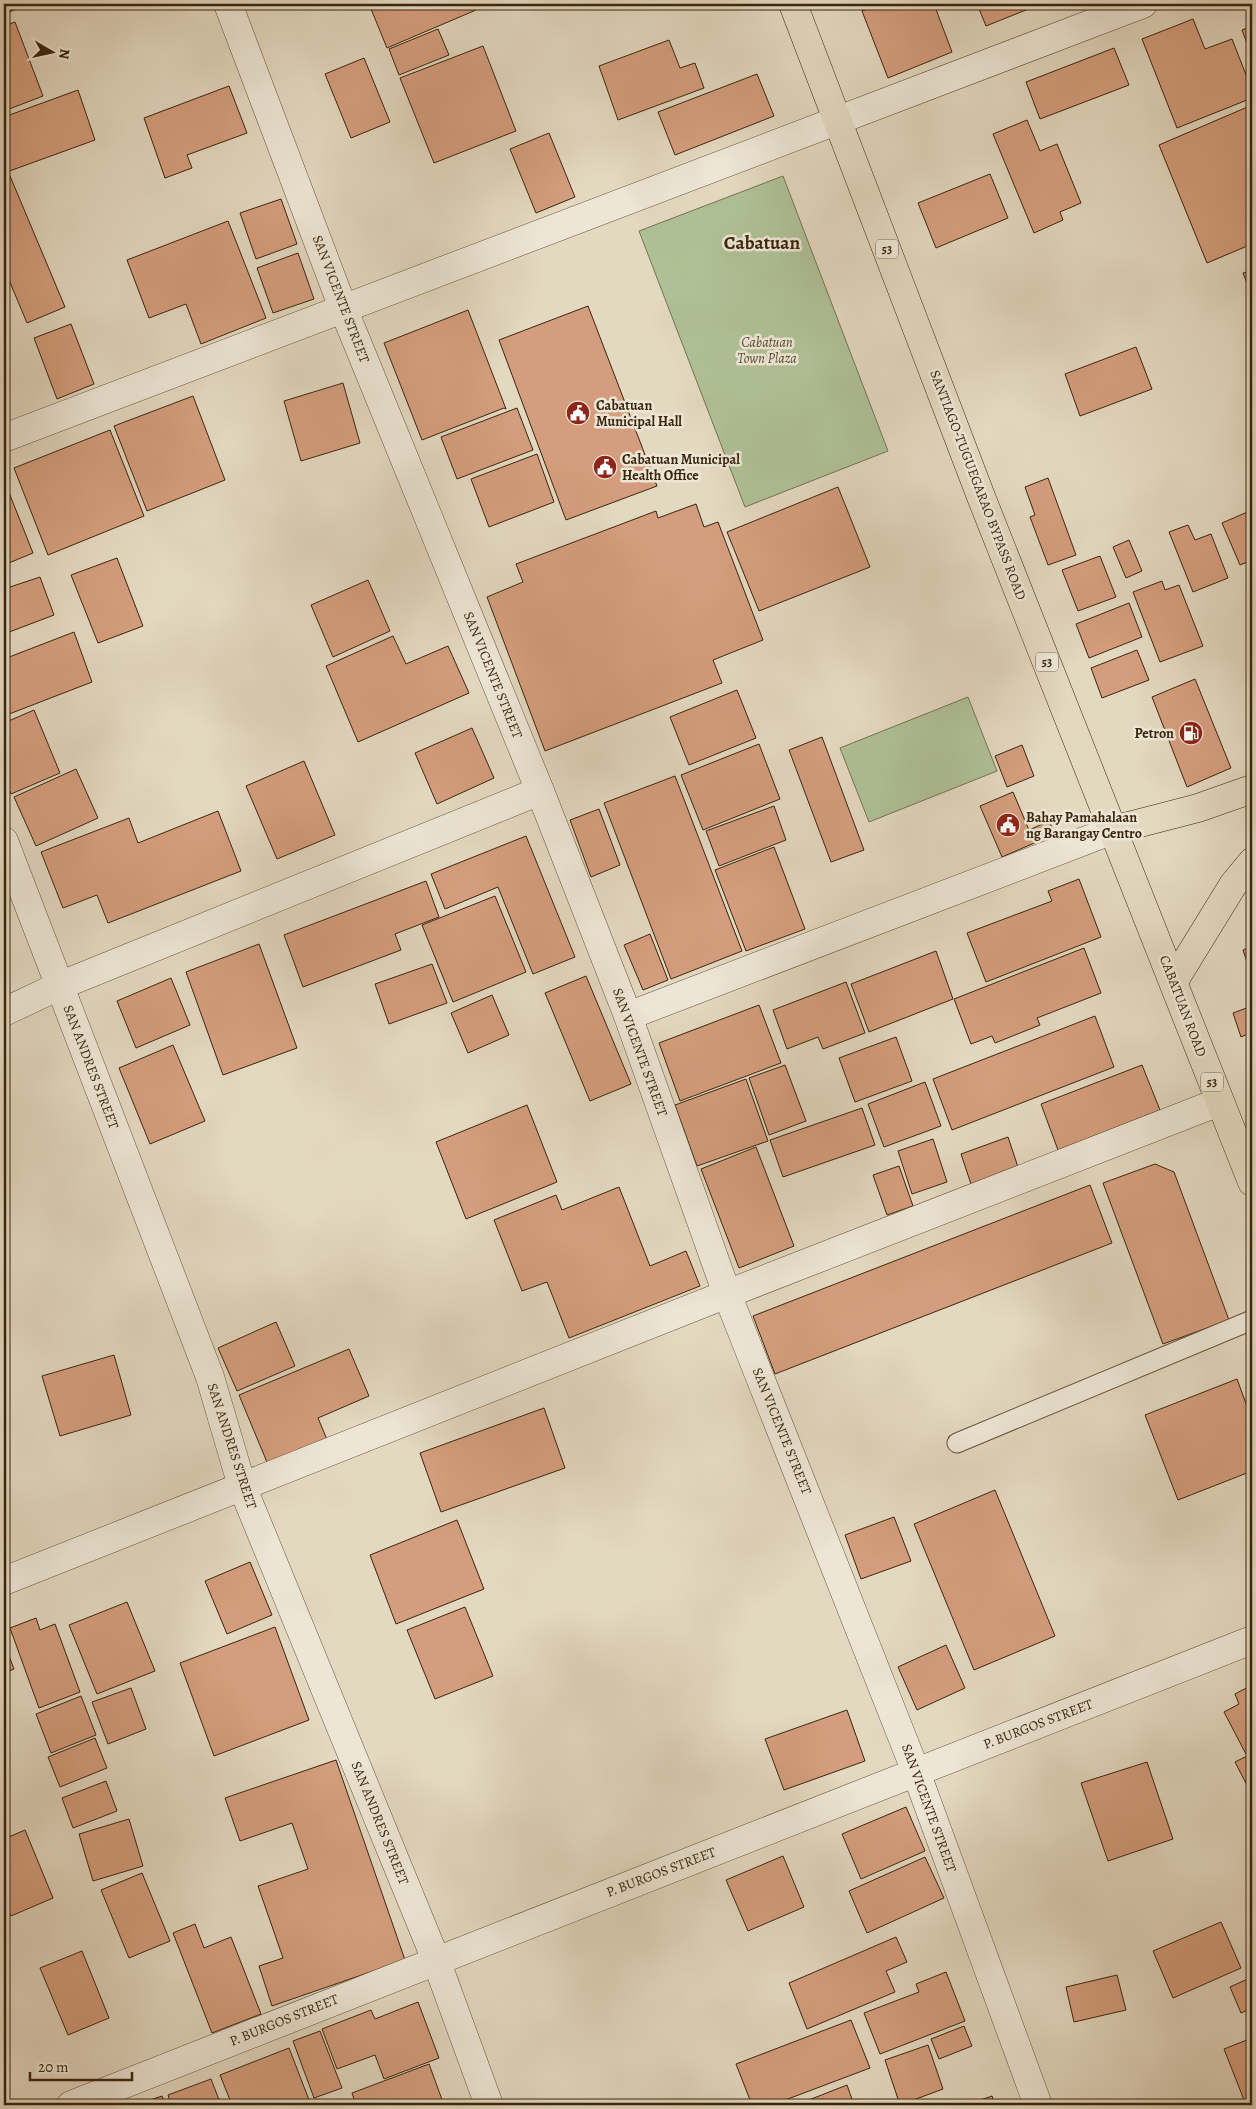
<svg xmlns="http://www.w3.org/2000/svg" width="1256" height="2109" font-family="Alegreya,serif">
  <rect width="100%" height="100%" fill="#e3d8c0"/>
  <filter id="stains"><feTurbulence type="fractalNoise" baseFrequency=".004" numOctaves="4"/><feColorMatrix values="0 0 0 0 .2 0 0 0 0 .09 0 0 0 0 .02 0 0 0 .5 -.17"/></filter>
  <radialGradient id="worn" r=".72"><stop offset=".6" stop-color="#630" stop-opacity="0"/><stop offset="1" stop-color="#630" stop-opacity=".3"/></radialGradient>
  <g fill="#afc096" stroke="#747252">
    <path d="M783 176 888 451 745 507 639 231Z"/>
    <path d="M968 697 997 771 869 822 840 748Z"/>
  </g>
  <g fill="#d49d7d" stroke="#3a250d">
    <path d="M4 4H27V5L4 14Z"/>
    <path d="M369 4H474L476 10 387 48Z"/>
    <path d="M881 4H934L952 52 888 78 862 11Z"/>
    <path d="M977 4H1041L986 26Z"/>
    <path d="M1193 19 1205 49 1232 39 1252 90V98L1177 128 1142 39Z"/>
    <path d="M15 22 43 96 4 111V26Z"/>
    <path d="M1252 26V57L1242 30Z"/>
    <path d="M438 29 449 55 399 75 389 49Z"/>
    <path d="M669 40 680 68 695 63 704 88 618 120 599 66Z"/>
    <path d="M483 46 516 131 434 163 400 78Z"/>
    <path d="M1114 48 1129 85 1040 119 1026 82Z"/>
    <path d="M364 58 390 122 351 138 325 74Z"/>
    <path d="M757 74 774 116 675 155 658 112Z"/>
    <path d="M229 86 247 133 187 155 192 168 165 178 144 118Z"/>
    <path d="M78 90 95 140 4 173V117Z"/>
    <path d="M1252 105V244L1207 263 1159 145Z"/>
    <path d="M1027 120 1040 151 1057 144 1081 203 1060 212 1063 220 1034 233 993 134Z"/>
    <path d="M549 133 575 197 536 213 510 149Z"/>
    <path d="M990 174 1008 218 936 248 918 203Z"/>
    <path d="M10 176 65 307 27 323 4 268V179Z"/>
    <path d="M281 199 297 244 256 259 240 213Z"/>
    <path d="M228 221 266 318 201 344 186 304 149 318 127 260Z"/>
    <path d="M298 253 314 299 273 313 257 268Z"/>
    <path d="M1252 270V296L1243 273Z"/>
    <path d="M588 306 657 486 566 520 499 340Z"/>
    <path d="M468 310 506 409 504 408 422 440 384 343Z"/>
    <path d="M71 324 94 384 57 399 34 338Z"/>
    <path d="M1136 347 1152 389 1080 416 1065 374Z"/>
    <path d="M343 383 360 443 301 461 284 401Z"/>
    <path d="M193 396 225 480 147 511 114 426Z"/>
    <path d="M517 408 533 450 457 479 441 437Z"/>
    <path d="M110 430 144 516 48 555 14 468Z"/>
    <path d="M537 454 554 502 489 527 471 479Z"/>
    <path d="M1048 478 1076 555 1048 565 1030 517 1035 515 1025 487Z"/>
    <path d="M4 480 33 553 4 565Z"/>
    <path d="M838 487 870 567 759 611 727 532Z"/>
    <path d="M696 504 704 527 718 522 763 640 713 660 722 683 545 751 487 597 523 582 516 564 656 511 658 518Z"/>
    <path d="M1252 510V560L1240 565 1222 523Z"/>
    <path d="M1188 525 1195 540 1211 534 1228 578 1193 592 1169 532Z"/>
    <path d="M1129 540 1142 571 1126 578 1113 547Z"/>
    <path d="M1100 556 1116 597 1078 611 1062 570Z"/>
    <path d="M117 558 143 626 98 643 71 575Z"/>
    <path d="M40 577 54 615 4 634V589Z"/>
    <path d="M368 580 390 631 333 657 311 605Z"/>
    <path d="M1162 581 1165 590 1179 585 1203 646 1160 662 1133 592Z"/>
    <path d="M1129 603 1142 637 1089 658 1076 624Z"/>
    <path d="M74 632 92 682 4 716V659Z"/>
    <path d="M393 636 406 664 448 646 469 693 358 742 326 666Z"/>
    <path d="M1137 650 1149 680 1102 698 1091 668Z"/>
    <path d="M1195 679 1231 768 1187 787 1152 697Z"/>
    <path d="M737 690 756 738 689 765 670 717Z"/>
    <path d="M34 710 60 773 11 794 4 777V723Z"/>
    <path d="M472 728 494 778 437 804 415 753Z"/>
    <path d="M822 737 864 850 831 862 789 750Z"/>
    <path d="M759 744 780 799 703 830 681 775Z"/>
    <path d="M1022 745 1034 776 1007 787 995 756Z"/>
    <path d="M304 761 335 835 277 859 246 786Z"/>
    <path d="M76 769 98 818 36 846 14 797Z"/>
    <path d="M675 776 742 951 671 979 604 803Z"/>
    <path d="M1013 792 1029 830 1049 821 1055 834 1002 857 980 806Z"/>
    <path d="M774 806 786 840 719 866 706 831Z"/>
    <path d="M599 809 620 865 591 877 570 820Z"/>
    <path d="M218 811 241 871 108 923 97 895 63 908 41 852 129 818 138 843Z"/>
    <path d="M526 836 575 957 533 974 498 887 445 909 431 874Z"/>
    <path d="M774 847 805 929 746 951 715 870Z"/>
    <path d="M1079 879 1101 937 986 982 967 933 1052 901 1048 891Z"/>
    <path d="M426 881 439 917 395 934 401 950 303 987 284 935Z"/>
    <path d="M495 896 526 972 453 1002 422 925Z"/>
    <path d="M650 934 668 980 643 990 624 945Z"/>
    <path d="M259 944 297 1048 223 1075 186 972Z"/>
    <path d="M1252 946V977L1243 950Z"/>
    <path d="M1084 948 1101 993 1037 1018 1040 1025 995 1043 992 1036 971 1044 954 999Z"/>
    <path d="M936 951 953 999 869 1032 851 984Z"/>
    <path d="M432 964 447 1003 389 1024 375 984Z"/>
    <path d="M586 976 631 1084 590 1101 545 993Z"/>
    <path d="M171 978 190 1025 136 1048 117 1001Z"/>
    <path d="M846 982 865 1033 823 1049 818 1037 787 1049 773 1010Z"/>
    <path d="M492 995 509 1035 468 1053 451 1013Z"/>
    <path d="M759 1005 781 1063 680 1101 659 1043Z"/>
    <path d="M1252 1006V1032L1241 1037 1233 1013Z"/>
    <path d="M1095 1016 1114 1067 952 1130 933 1079Z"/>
    <path d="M896 1037 912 1081 855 1102 839 1058Z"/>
    <path d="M173 1045 205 1121 150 1144 119 1068Z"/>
    <path d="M785 1065 806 1121 769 1135 749 1078Z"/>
    <path d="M1142 1065 1160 1110 1058 1150 1041 1104Z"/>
    <path d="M746 1079 768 1141 697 1166 675 1105Z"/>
    <path d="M925 1082 941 1126 884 1147 868 1104Z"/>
    <path d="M527 1105 557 1182 466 1219 436 1142Z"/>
    <path d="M862 1108 875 1145 783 1177 770 1140Z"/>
    <path d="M1008 1137 1018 1167 971 1184 961 1154Z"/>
    <path d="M933 1139 947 1182 912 1194 898 1151Z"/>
    <path d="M756 1147 794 1246 739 1268 701 1169Z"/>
    <path d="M1155 1164 1174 1172 1229 1320 1163 1344 1103 1183Z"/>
    <path d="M899 1166 913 1206 887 1215 873 1175Z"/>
    <path d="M1090 1185 1112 1243 775 1374 753 1316Z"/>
    <path d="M619 1187 650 1266 686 1251 700 1286 569 1338 547 1282 522 1291 494 1220 556 1195 562 1210Z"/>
    <path d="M276 1322 295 1366 237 1391 218 1348Z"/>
    <path d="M349 1349 369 1396 318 1418 328 1442 269 1467 239 1395Z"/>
    <path d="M114 1355 131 1415 60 1436 42 1376Z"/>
    <path d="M1237 1379 1252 1420V1471L1178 1500 1145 1415Z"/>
    <path d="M544 1408 565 1468 441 1512 420 1453Z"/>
    <path d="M995 1490 1055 1636 974 1670 914 1524Z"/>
    <path d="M894 1517 911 1561 861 1579 845 1535Z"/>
    <path d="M457 1520 484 1589 396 1624 370 1555Z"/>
    <path d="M250 1562 272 1615 227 1634 205 1581Z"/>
    <path d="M127 1602 155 1671 97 1694 69 1625Z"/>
    <path d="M465 1607 493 1676 435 1699 407 1630Z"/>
    <path d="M36 1618 40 1630 55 1624 80 1692 39 1708 10 1628Z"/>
    <path d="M275 1627 309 1720 214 1756 180 1663Z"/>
    <path d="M4 1643 14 1669 4 1673Z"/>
    <path d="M946 1645 965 1688 917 1710 898 1667Z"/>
    <path d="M1252 1685V1795L1235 1762 1247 1756 1224 1712 1239 1704 1235 1694Z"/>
    <path d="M131 1688 146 1729 108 1744 92 1702Z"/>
    <path d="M81 1696 96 1735 51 1753 36 1714Z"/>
    <path d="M847 1710 865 1761 784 1790 765 1739Z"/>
    <path d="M95 1738 107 1768 60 1787 48 1757Z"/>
    <path d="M336 1760 405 1960 272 2006 259 1966 283 1958 258 1886 308 1869 292 1823 240 1841 225 1798Z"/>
    <path d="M1147 1762 1173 1839 1108 1861 1081 1783Z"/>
    <path d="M106 1781 117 1811 73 1828 62 1798Z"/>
    <path d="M906 1807 925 1851 861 1879 842 1834Z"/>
    <path d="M129 1819 143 1866 93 1881 79 1834Z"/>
    <path d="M25 1830 53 1898 11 1916 4 1897V1839Z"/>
    <path d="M783 1856 804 1907 748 1931 726 1880Z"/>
    <path d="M925 1857 944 1898 867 1933 849 1891Z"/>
    <path d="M142 1873 170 1941 129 1958 101 1890Z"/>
    <path d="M1221 1922 1241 1968 1173 1998 1153 1951Z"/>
    <path d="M195 1924 204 1948 231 1937 261 2014 212 2033 173 1933Z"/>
    <path d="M896 1937 907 1962 886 1971 895 1992 807 2029 789 1983Z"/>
    <path d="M82 1951 109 2018 68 2035 40 1968Z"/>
    <path d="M946 1972 965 2021 880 2054 864 2013 919 1992 916 1984Z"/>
    <path d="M1117 1975 1126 2010 1074 2022 1066 1987Z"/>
    <path d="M1252 1977V2008L1241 2013 1230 1987Z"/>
    <path d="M418 2002 439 2058 384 2079 375 2055 337 2069 322 2029 371 2010 375 2019Z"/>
    <path d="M851 2020 870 2068 772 2105H752L736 2064Z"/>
    <path d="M964 2026 972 2046 939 2059 931 2039Z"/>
    <path d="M320 2031 342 2088 314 2098 293 2041Z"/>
    <path d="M1252 2038V2105H1246L1224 2049Z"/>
    <path d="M928 2045 943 2089 900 2105 885 2060Z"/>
    <path d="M289 2048 311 2105H232L220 2075Z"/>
    <path d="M429 2064 444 2105H356L352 2093Z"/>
    <path d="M211 2079 221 2105H171L168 2095Z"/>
    <path d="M847 2085 854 2105H796Z"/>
    <path d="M162 2096 166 2105H135Z"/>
    <path d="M992 2096 995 2105H966Z"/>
  </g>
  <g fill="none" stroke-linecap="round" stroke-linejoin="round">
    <g stroke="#64523a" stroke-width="21">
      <path id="service" d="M957 1443 1252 1320"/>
    </g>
    <g stroke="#64523a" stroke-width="29">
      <g id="minor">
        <path d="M228 4 343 308 540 791 628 1016 727 1294 916 1772 1038 2105"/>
        <path d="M4 438C383 293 764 152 1143 4"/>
        <path d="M4 841 210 1377 242 1486 436 1960 489 2105"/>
        <path d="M4 1012 59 986 540 791"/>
        <path d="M628 1016 1113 830"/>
        <path d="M4 1581 727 1294 1219 1102"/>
        <path d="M71 2105 1252 1640"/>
      </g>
    </g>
    <g stroke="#3a250d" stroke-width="29">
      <g id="trunk">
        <path d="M793 4 980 494 1252 1182"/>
        <path d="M1113 830 1198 808 1252 789"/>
        <path d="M1174 981 1233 885 1252 862"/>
      </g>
    </g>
    <use href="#service" stroke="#ede6d6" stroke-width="19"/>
    <use href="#minor" stroke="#ede6d6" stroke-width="28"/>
    <use href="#trunk" stroke="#e3d8c0" stroke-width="28"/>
  </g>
  <defs>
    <g id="civic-disc" transform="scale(1.25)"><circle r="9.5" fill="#8f2418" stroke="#ede6d6"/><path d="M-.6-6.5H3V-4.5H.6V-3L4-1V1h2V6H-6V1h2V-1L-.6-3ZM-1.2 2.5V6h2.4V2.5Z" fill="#fff"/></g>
    <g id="fuel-disc" transform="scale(1.25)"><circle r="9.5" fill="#8f2418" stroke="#ede6d6"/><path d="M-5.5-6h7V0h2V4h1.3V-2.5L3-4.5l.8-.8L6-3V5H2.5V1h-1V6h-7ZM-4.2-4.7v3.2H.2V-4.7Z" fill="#fff"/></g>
  </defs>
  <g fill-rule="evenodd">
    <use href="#civic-disc" x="578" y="413"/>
    <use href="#civic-disc" x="605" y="467"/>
    <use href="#fuel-disc" x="1191" y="733"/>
    <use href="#civic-disc" x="1008" y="825"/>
  </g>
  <g text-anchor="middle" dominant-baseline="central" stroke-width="5" stroke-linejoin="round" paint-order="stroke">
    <g fill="#ede6d6" stroke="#705f49" stroke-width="1">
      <rect x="876" y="239.5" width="22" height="19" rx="4"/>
      <rect x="1036" y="652.5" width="22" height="19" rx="4"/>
      <rect x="1201" y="1072.5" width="22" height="19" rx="4"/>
    </g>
    <g font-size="12" font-weight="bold" fill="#3a250d">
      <text x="887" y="249">53</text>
      <text x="1047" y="662">53</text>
      <text x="1212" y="1082">53</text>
    </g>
    <g font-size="14" fill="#3a250d" stroke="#ede6d6">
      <text transform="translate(341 299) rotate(69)">SAN VICENTE STREET</text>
      <text transform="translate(978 485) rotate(69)">SANTIAGO-TUGUEGARAO BYPASS ROAD</text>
      <text transform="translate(493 675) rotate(68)">SAN VICENTE STREET</text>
      <text transform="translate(1183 1006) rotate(69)">CABATUAN ROAD</text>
      <text transform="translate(640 1052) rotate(70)">SAN VICENTE STREET</text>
      <text transform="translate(91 1067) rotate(69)">SAN ANDRES STREET</text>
      <text transform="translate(782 1431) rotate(68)">SAN VICENTE STREET</text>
      <text transform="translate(232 1446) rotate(72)">SAN ANDRES STREET</text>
      <text transform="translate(1038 1724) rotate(-21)">P. BURGOS STREET</text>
      <text transform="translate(929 1808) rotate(70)">SAN VICENTE STREET</text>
      <text transform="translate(380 1823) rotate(68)">SAN ANDRES STREET</text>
      <text transform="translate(661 1872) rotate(-21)">P. BURGOS STREET</text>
      <text transform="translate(284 2020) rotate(-22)">P. BURGOS STREET</text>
    </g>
    <g font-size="14" font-style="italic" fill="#574c2f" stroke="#ede6d6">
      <text x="767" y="342">Cabatuan<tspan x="767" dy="16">Town Plaza</tspan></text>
    </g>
    <g font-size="14" font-weight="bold" fill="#3a250d" stroke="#ede6d6" text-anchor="start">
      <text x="596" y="405">Cabatuan<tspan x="596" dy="16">Municipal Hall</tspan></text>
      <text x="622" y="459">Cabatuan Municipal<tspan x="622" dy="16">Health Office</tspan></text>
      <text x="1174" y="733" text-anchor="end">Petron</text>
      <text x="1026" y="817">Bahay Pamahalaan<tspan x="1026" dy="16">ng Barangay Centro</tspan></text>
    </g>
    <g font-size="19" font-weight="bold" fill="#3a250d" stroke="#ede6d6">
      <text x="762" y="243">Cabatuan</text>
    </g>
  </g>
  <rect width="1256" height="2109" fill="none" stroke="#e3d8c0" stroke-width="20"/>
  <rect x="5" y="5" width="1246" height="2099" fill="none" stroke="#3a250d" stroke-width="2.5"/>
  <rect x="10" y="10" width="1236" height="2089" fill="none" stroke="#3a250d"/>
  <g transform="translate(52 52) rotate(99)" stroke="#ede6d6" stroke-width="4" paint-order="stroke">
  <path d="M0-4L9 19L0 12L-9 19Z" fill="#3a250d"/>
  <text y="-8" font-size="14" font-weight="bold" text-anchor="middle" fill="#3a250d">N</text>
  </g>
  <path d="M30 2072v8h102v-8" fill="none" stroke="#3a250d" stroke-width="2.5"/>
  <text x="38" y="2072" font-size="15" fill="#3a250d" stroke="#ede6d6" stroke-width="4" paint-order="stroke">20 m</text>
  <rect width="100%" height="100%" filter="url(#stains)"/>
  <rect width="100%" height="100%" fill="url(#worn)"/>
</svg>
